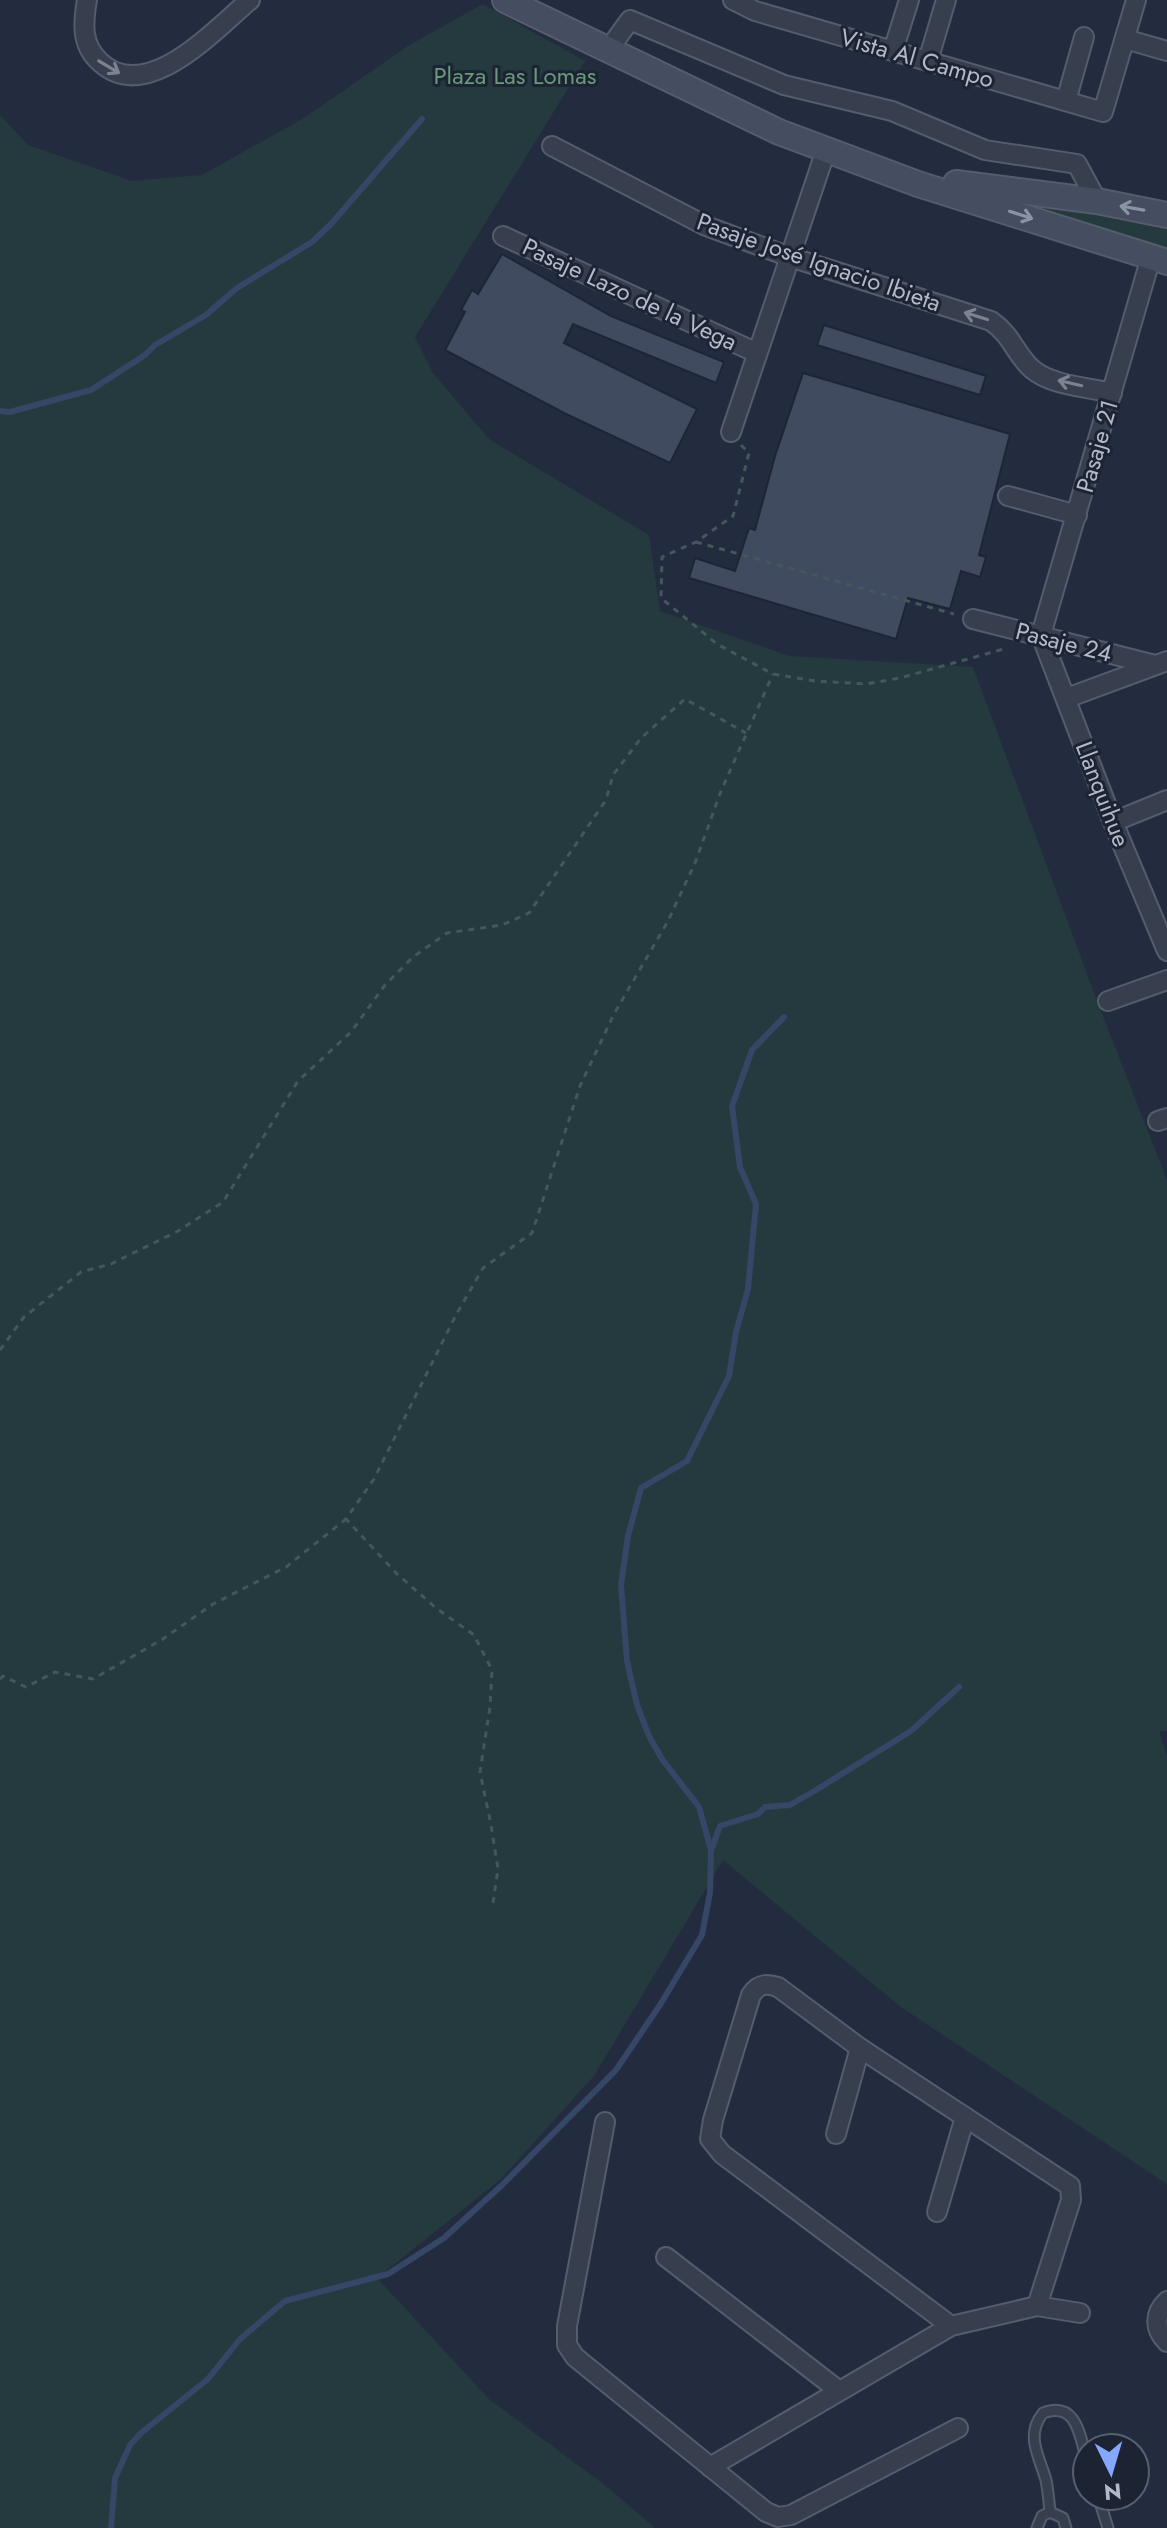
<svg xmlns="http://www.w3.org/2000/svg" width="1167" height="2528" font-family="Jost,sans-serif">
  <rect width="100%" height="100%" fill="#232c3e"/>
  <g fill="#253a3f">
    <path d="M483 4 585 61 415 337 433 373 490 440 649 535 660 611 789 656 973 667 1099 1006 1167 1180V1731H1159L1167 1756V2184L901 2007 723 1860 594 2076 501 2179 377 2278 489 2399 606 2486 655 2528H0V115L28 145 132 181 202 175 304 118 408 46Z"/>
    <path d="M1051 205 1167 223V247L1048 211Z"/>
  </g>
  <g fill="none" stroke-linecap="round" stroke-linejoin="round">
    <g stroke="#354666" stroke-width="6">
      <path d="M0 411 10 412 91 390 145 355 155 345 206 315 237 288 312 242 331 224 422 119"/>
      <path d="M712 1848 720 1826 758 1814 765 1807 790 1805 816 1790 911 1731 959 1687"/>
      <path d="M111 2528 115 2478 130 2445 141 2433 208 2379 240 2339 285 2301 388 2274 444 2238 501 2186 616 2070 660 2005 702 1935 710 1893 711 1850 699 1807 662 1759 649 1736 637 1705 627 1661 621 1585 628 1536 641 1488 687 1461 729 1376 736 1332 748 1289 756 1204 740 1167 732 1106 752 1050 784 1017"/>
    </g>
  </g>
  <g fill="#414b60" stroke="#1e2535" stroke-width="2">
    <path d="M502 254 611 316 724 362 716 383 573 324 564 343 697 409 670 463 566 414 445 350 465 312 461 310 472 290 478 294Z"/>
    <path d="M824 325 986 376 980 395 817 345Z"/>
    <path d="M803 373 1010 434 979 555 986 557 980 577 961 571 950 609 908 598 896 639 689 578 695 558 735 571 749 528 755 530 775 456Z"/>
  </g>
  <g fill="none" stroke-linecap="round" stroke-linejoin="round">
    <g stroke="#555c6c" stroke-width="13">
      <g id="lane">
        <path d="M1098 2496 1108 2528"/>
        <path d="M1050 2512C1049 2501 1048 2490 1046 2480 1039 2456 1025 2435 1043 2413 1077 2400 1080 2437 1087 2461"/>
        <path d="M1037 2528 1042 2516 1050 2512 1063 2518 1066 2528"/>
      </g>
    </g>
    <g stroke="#555c6c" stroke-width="22">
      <g id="street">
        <path d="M87 0C83 23 81 45 100 62 147 106 215 29 250 0"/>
        <path d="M733 0 755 11 1103 112 1136 0"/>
        <path d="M1125 39 1167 51"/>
        <path d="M609 49 630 20 784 85 892 111 985 150 1077 164 1097 201"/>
        <path d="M893 51 909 0"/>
        <path d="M928 61 946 0"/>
        <path d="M1066 101 1084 37"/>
        <path d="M552 146 706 226 790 257 991 321C1012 335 1015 354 1032 369 1052 386 1088 387 1112 393"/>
        <path d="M503 236 757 353"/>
        <path d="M731 432 826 150"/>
        <path d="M1008 496 1077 515"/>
        <path d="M973 619 1155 665"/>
        <path d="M1041 635 1151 257"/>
        <path d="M1041 635 1113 822 1167 951"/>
        <path d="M1067 698 1167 661"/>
        <path d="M1113 822 1167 800"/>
        <path d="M1108 1001 1167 980"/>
        <path d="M1158 1121 1167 1118"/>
        <path d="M605 2122 567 2326V2345L575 2357 766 2512 778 2517 791 2515 958 2428"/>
        <path d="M836 2134 860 2048"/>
        <path d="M937 2212 965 2117"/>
        <path d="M666 2257 838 2390"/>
        <path d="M1167 2301C1154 2313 1154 2329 1167 2342"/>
        <path d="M951 2326 722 2154 710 2139 713 2120 751 1995C758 1984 766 1983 778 1987L860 2048 1070 2186 1071 2200 1037 2306"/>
        <path d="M710 2467 951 2326 1037 2306 1080 2313"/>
      </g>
    </g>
    <g stroke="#555c6c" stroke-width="28">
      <g id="secondary">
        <path d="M505 0 779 132 918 184 1167 262"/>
        <path d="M956 183 1097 201 1167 215"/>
      </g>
    </g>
    <g stroke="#43575c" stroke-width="3" stroke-dasharray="6 6" stroke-linecap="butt">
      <path d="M741 445 749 453 733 516 696 542 662 557 661 598 717 644 773 674 815 681 866 684 900 678 1007 648"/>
      <path d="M696 542 954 614"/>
      <path d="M0 1350 24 1317 81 1272 111 1264 178 1231 223 1202 298 1081 351 1032 385 985 413 957 447 933 502 925 529 913 606 800 613 775 641 738 685 699 746 733"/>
      <path d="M0 1679 3 1676 26 1687 55 1672 93 1679 163 1639 213 1604 286 1567 346 1519"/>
      <path d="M493 1903 498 1869 491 1825 480 1772 490 1707 492 1670 474 1635 436 1608 396 1573 346 1519 374 1479 456 1315 483 1268 532 1233 580 1086 614 1014 668 921 695 863 721 791 773 674"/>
    </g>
    <use href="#lane" stroke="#373e4e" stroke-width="9"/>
    <use href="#street" stroke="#373e4e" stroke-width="18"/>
    <use href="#secondary" stroke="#454d61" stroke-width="24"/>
  </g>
  <defs><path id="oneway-shaft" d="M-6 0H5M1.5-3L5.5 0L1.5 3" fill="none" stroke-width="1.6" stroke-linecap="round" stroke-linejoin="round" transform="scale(2)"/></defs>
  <g stroke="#7b8292">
    <use href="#oneway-shaft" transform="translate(109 67) rotate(31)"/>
    <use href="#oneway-shaft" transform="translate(976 316) rotate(-163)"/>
    <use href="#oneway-shaft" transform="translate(1070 383) rotate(-167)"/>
  </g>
  <g stroke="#8c93a5">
    <use href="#oneway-shaft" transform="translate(1132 208) rotate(-170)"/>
    <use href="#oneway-shaft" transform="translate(1021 215) rotate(18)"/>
  </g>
  <g text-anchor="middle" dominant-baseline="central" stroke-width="6" stroke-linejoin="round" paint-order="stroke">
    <g font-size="24" fill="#b3b9c9" stroke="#1c2333">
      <text transform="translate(917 58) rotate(16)">Vista Al Campo</text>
      <text transform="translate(819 262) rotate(19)">Pasaje José Ignacio Ibieta</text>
      <text transform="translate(630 294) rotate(25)">Pasaje Lazo de la Vega</text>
      <text transform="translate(1097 446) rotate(-74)">Pasaje 21</text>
      <text transform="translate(1064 642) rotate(14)">Pasaje 24</text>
      <text transform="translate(1103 794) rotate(69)">Llanquihue</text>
    </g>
    <g font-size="24" fill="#699b79" stroke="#1c2333">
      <text x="515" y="75">Plaza Las Lomas</text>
    </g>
  </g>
  <g transform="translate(1111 2472) rotate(175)"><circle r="38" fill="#1c2333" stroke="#585f6f" stroke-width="2"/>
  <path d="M0-6L14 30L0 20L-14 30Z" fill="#85a8fc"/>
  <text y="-12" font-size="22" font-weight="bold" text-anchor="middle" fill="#b3b9c9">N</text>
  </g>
</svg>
